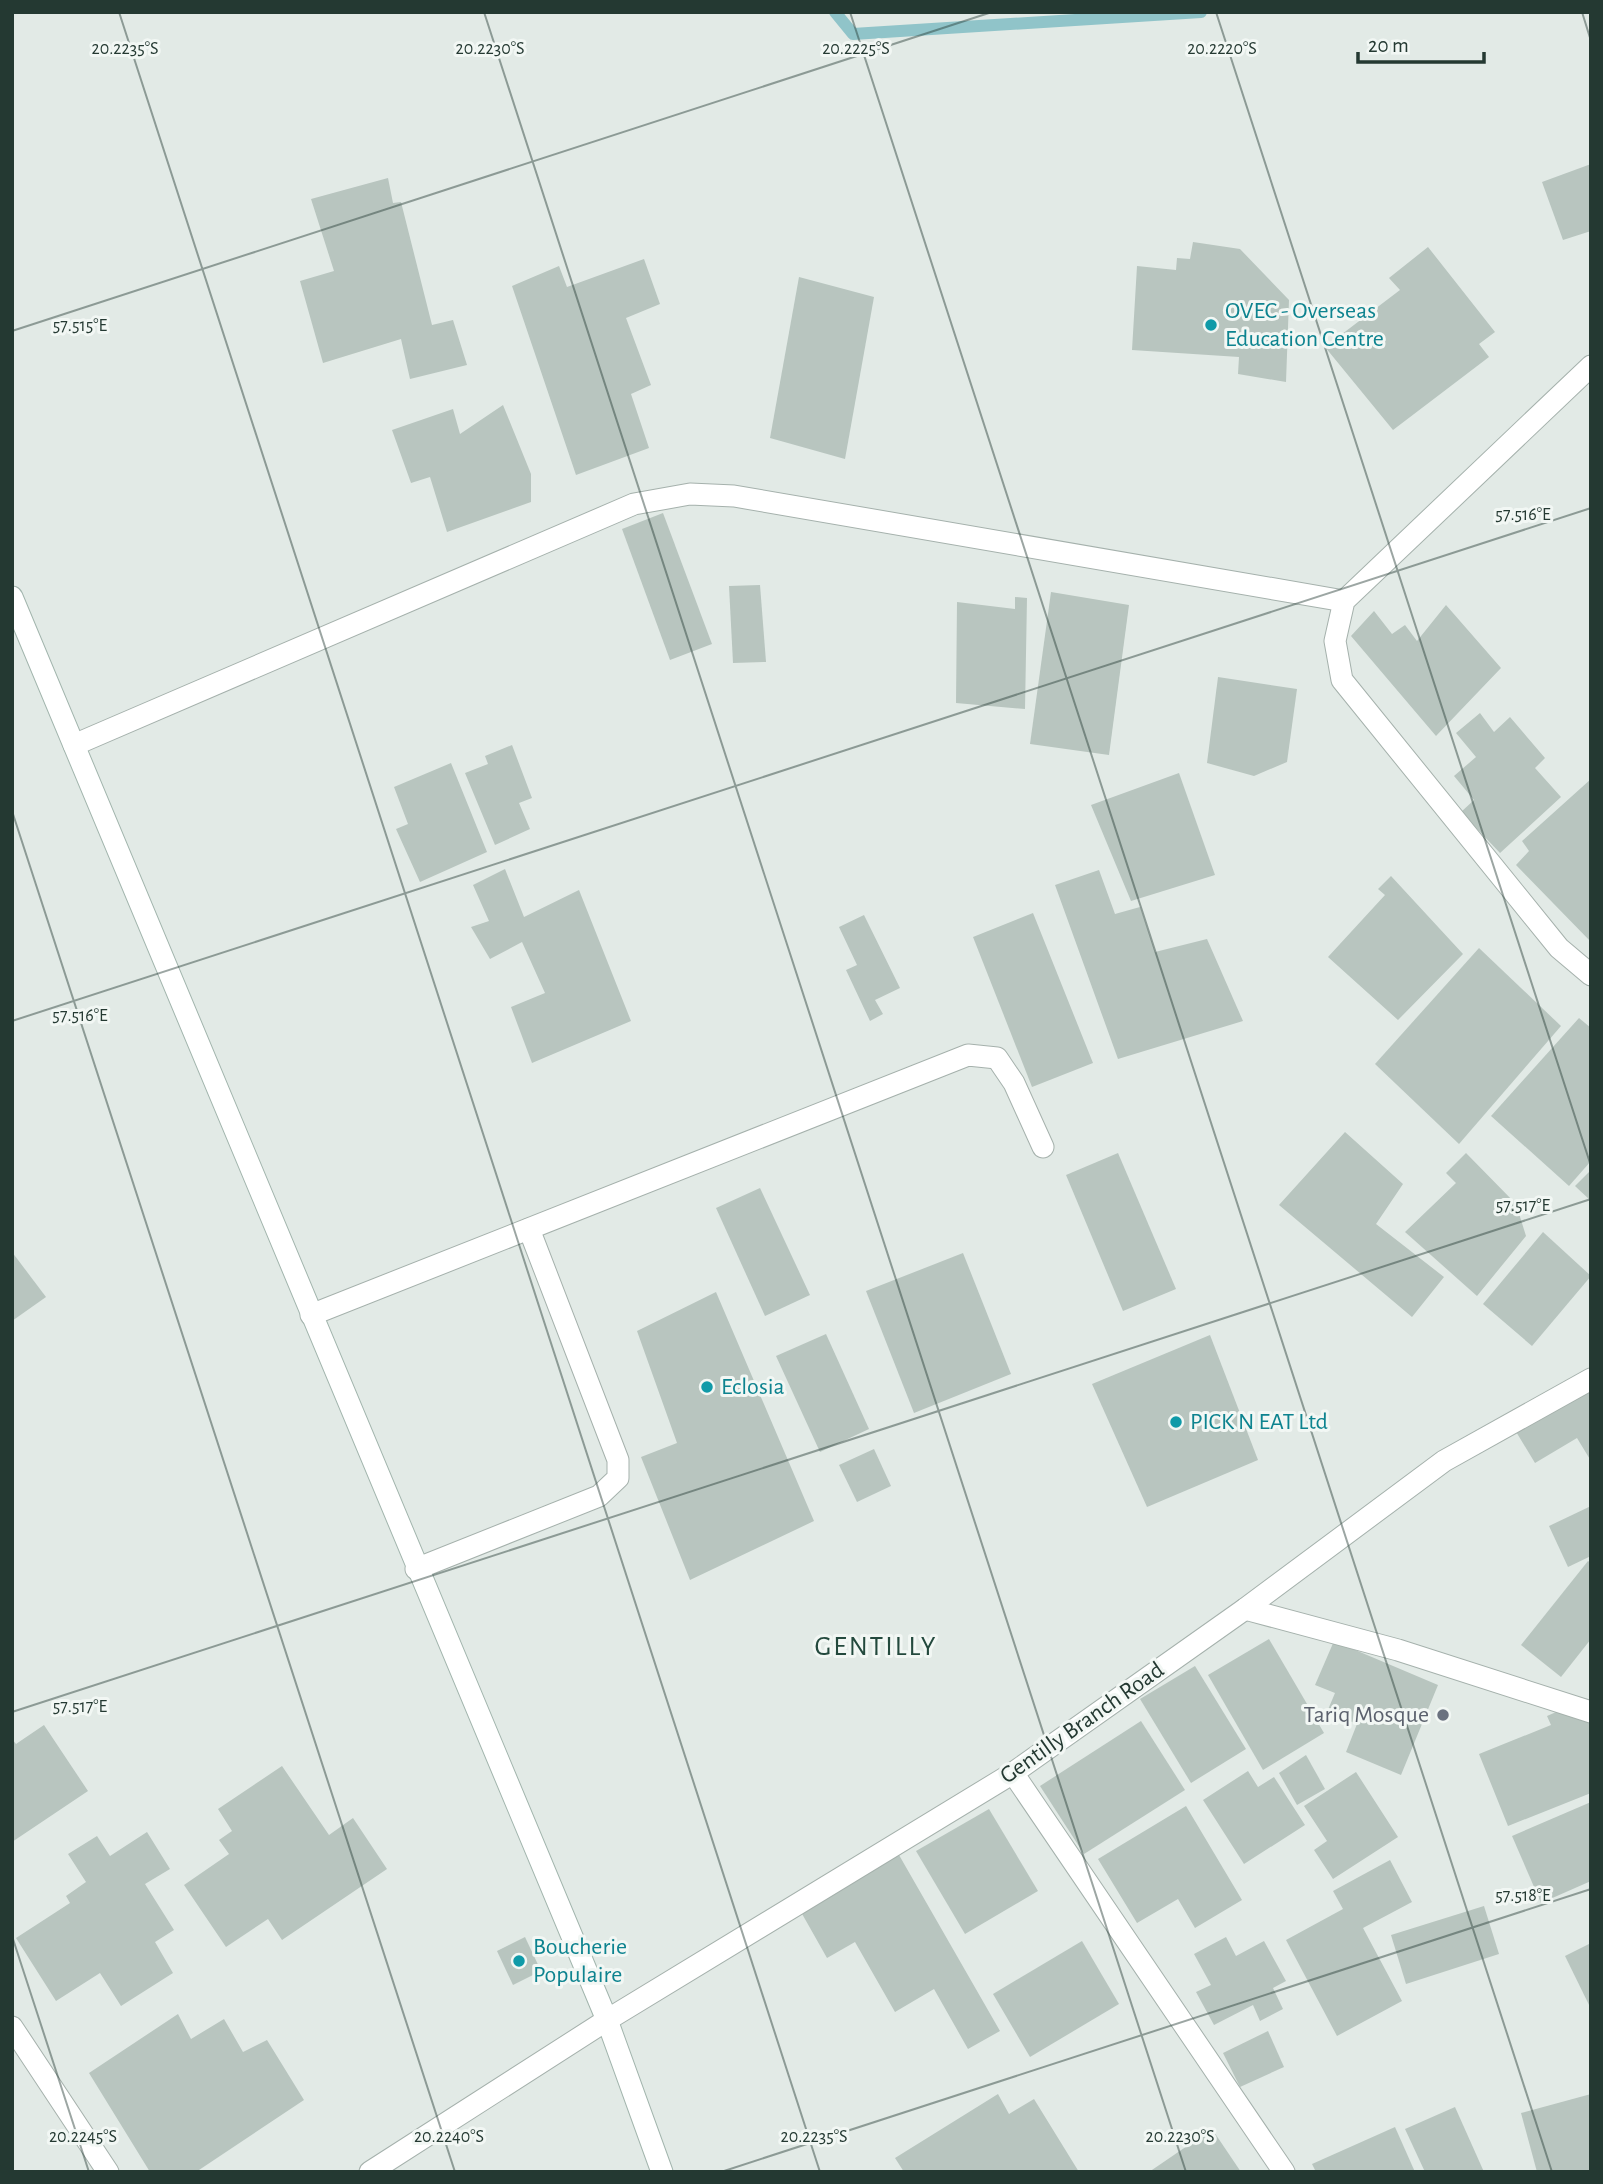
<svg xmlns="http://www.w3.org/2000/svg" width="1603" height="2184" font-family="'Alegreya Sans',sans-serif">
  <rect width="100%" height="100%" fill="#e2eae6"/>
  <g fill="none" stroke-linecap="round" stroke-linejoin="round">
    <path stroke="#90c4c9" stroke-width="12" d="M835 12 853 34 1201 12"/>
  </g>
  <g fill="#b8c5bf">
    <path d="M1591 164V231L1563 240 1542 182Z"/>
    <path d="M388 178 393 203 401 202 432 325 453 320 467 365 410 379 401 339 323 363 300 281 334 271 311 199Z"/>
    <path d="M1193 242 1240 249 1289 300 1286 382 1238 374 1239 357 1132 350 1137 266 1176 270 1177 258 1190 259Z"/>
    <path d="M1428 247 1495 332 1479 344 1489 357 1393 430 1325 347 1400 290 1389 278Z"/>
    <path d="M644 259 660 304 626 318 651 385 631 394 649 448 576 475 512 286 559 266 567 287Z"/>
    <path d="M799 277 874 297 845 459 770 438Z"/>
    <path d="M503 405 531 474V502L447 532 430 477 411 483 392 430 453 409 460 434Z"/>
    <path d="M663 513 712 644 670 660 622 529Z"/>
    <path d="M760 585 766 662 733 663 729 586Z"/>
    <path d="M1051 592 1129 605 1109 755 1030 744Z"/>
    <path d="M1015 597 1027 598 1025 709 956 703 957 602 1015 609Z"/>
    <path d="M1446 605 1501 668 1436 736 1351 636 1374 611 1392 634 1405 625 1417 641Z"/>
    <path d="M1218 677 1297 689 1287 762 1254 776 1207 763Z"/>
    <path d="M1480 713 1494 732 1510 717 1545 758 1535 768 1561 797 1500 853 1461 812 1474 800 1454 776 1476 757 1456 733Z"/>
    <path d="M512 745 532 798 519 803 530 829 495 845 465 773 488 764 485 756Z"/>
    <path d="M451 763 487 852 420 882 396 829 408 824 394 787Z"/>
    <path d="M1179 773 1215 875 1131 901 1091 805Z"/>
    <path d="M1591 779V942L1516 865 1529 851 1522 841Z"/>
    <path d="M505 869 524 917 579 890 631 1021 532 1063 511 1007 545 993 522 942 490 959 471 927 489 921 473 885Z"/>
    <path d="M1099 870 1115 914 1140 907 1155 952 1207 939 1243 1021 1118 1059 1055 885Z"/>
    <path d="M1391 876 1463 954 1398 1020 1328 957 1385 895 1378 889Z"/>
    <path d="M1033 913 1093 1063 1032 1087 973 937Z"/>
    <path d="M864 915 900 988 875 1000 883 1014 870 1021 846 970 857 965 839 927Z"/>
    <path d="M1479 948 1561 1026 1459 1144 1375 1064Z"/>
    <path d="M1579 1018 1591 1028V1161L1569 1186 1491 1116Z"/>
    <path d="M1345 1132 1403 1184 1376 1224 1444 1277 1412 1317 1279 1205Z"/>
    <path d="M1118 1153 1176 1289 1123 1311 1066 1175Z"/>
    <path d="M1466 1153 1516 1204 1526 1236 1477 1296 1405 1232 1456 1183 1446 1173Z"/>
    <path d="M1591 1170V1201L1575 1186Z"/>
    <path d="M760 1188 810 1295 765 1316 716 1208Z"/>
    <path d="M1543 1232 1591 1276 1532 1346 1483 1304Z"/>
    <path d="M12 1252 46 1297 12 1321Z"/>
    <path d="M963 1253 1011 1374 914 1413 866 1291Z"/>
    <path d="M716 1292 814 1521 690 1580 641 1457 677 1443 637 1331Z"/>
    <path d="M826 1334 869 1429 820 1452 776 1356Z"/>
    <path d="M1210 1335 1258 1460 1147 1507 1092 1384Z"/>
    <path d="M1591 1385V1461L1577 1438 1535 1463 1515 1430Z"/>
    <path d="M874 1449 891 1486 857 1502 839 1465Z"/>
    <path d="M1591 1506V1556L1568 1567 1549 1526Z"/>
    <path d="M1588 1561 1591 1563V1639L1561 1677 1521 1645Z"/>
    <path d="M1269 1639 1324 1733 1263 1770 1208 1675Z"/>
    <path d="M1334 1641 1438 1685 1401 1775 1346 1752 1357 1724 1327 1712 1335 1693 1315 1685Z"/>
    <path d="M1195 1666 1246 1749 1191 1783 1140 1699Z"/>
    <path d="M1563 1709 1591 1719V1793L1508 1826 1479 1754 1551 1725 1547 1716Z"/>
    <path d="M1141 1721 1185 1790 1084 1854 1040 1786Z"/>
    <path d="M44 1725 88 1791 12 1842V1739L16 1744Z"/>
    <path d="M1306 1755 1325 1789 1297 1805 1279 1773Z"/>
    <path d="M282 1766 329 1835 353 1818 387 1869 282 1940 268 1919 226 1947 184 1885 229 1854 219 1840 232 1831 218 1809Z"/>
    <path d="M1248 1771 1258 1787 1274 1777 1305 1825 1244 1864 1203 1800Z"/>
    <path d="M1356 1772 1398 1837 1333 1879 1314 1850 1327 1841 1304 1806Z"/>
    <path d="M1591 1802V1881L1541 1903 1512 1836Z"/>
    <path d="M1186 1806 1242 1900 1195 1928 1178 1899 1137 1923 1098 1859Z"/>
    <path d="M989 1809 1038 1891 965 1934 916 1851Z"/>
    <path d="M147 1832 170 1869 145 1884 174 1930 155 1942 173 1973 121 2006 100 1973 56 2001 16 1938 70 1903 66 1896 86 1882 68 1854 97 1836 110 1856Z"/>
    <path d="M899 1855 1000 2031 968 2049 934 1989 895 2012 855 1942 827 1958 801 1912Z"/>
    <path d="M1390 1860 1412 1902 1363 1928 1402 2001 1337 2036 1286 1940 1343 1909 1333 1891Z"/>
    <path d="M1484 1906 1499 1954 1406 1984 1391 1935Z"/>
    <path d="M525 1937 541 1971 513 1985 497 1951Z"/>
    <path d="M1226 1937 1236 1956 1264 1941 1286 1981 1273 1988 1283 2009 1260 2021 1253 2005 1214 2025 1196 1992 1211 1985 1194 1954Z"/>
    <path d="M1082 1941 1119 2004 1030 2057 993 1994Z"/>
    <path d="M1591 1943V2009L1565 1956Z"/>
    <path d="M178 2014 191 2039 224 2019 243 2052 267 2040 304 2100 196 2172H150L89 2073Z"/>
    <path d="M1268 2031 1284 2067 1240 2087 1223 2053Z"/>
    <path d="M998 2094 1009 2114 1034 2099 1079 2172H904L895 2158Z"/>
    <path d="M1591 2094V2172H1537L1521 2113Z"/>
    <path d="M1455 2107 1484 2172H1425L1405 2129Z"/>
    <path d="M1395 2127 1415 2172H1316L1312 2164Z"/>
    <path d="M1212 2129 1241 2172H1149Z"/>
  </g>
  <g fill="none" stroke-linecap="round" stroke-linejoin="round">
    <g stroke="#a5b1ac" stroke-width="23">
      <g id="service">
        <path d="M311 1315 968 1055 997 1058 1014 1083 1043 1147"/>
        <path d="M416 1569 599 1496 618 1478V1460L529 1229"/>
      </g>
    </g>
    <g stroke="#a5b1ac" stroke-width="23">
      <g id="minor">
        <path d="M1591 366 1344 601 1335 641 1342 680 1559 948 1591 975"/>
        <path d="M74 745 634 504 690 494 734 496 1344 601"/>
        <path d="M1245 1609 1398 1650 1591 1712"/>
        <path d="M1013 1773 1284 2172"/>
        <path d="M12 2027 108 2172"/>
        <path d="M370 2172 607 2020 1013 1773 1245 1609 1444 1461 1591 1379"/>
      </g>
    </g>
    <g stroke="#a2b5ad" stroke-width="23">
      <path id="secondary" d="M12 597 607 2020 662 2172"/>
    </g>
    <use href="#service" stroke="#fff" stroke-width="21"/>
    <use href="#minor" stroke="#fff" stroke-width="21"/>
    <use href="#secondary" stroke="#fff" stroke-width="21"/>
  </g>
  <path fill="none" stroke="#243932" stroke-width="2" stroke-opacity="0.45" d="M119 12 820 2172M484 12 1186 2172M850 12 1552 2172M1216 12 1591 1166M1582 12 1591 41M12 331 992 12M12 811 455 2172M12 1021 1591 508M12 1712 1591 1199M12 1936 89 2172M721 2172 1591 1889"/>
  <g fill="#0f9aa8" stroke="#f2f7f4" stroke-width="2.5">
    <circle cx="1211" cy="325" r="7"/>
    <circle cx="707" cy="1387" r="7"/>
    <circle cx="1176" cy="1422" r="7"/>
    <circle cx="519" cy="1961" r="7"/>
  </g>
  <circle fill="#6b7280" stroke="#f2f7f4" stroke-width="2.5" cx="1443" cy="1715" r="7"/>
  <g text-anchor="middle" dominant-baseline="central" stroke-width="6" stroke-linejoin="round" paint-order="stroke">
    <g font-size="24" fill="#0d838f" stroke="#f2f7f4" text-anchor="start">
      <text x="1225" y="311">OVEC - Overseas<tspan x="1225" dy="28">Education Centre</tspan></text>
      <text x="721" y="1387">Eclosia</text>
      <text x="1190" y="1422">PICK N EAT Ltd</text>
      <text x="533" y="1947">Boucherie<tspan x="533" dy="28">Populaire</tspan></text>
    </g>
    <g font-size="24" fill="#5b616d" stroke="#f2f7f4" text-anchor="end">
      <text x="1429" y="1715">Tariq Mosque</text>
    </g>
    <g font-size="24" fill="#243932" stroke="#f2f7f4">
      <text transform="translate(1082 1723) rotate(-35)">Gentilly Branch Road</text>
    </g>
    <g font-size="28" letter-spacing="2" fill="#23493d" stroke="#f2f7f4">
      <text x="876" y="1647">GENTILLY</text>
    </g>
  </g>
  <g font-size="18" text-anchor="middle" fill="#243932" stroke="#f2f7f4" stroke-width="6" stroke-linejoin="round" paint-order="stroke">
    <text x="125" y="54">20.2235°S</text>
    <text x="490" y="54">20.2230°S</text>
    <text x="856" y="54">20.2225°S</text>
    <text x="1222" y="54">20.2220°S</text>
    <text x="80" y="331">57.515°E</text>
    <text x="1523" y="520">57.516°E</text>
    <text x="80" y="1021">57.516°E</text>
    <text x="1523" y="1211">57.517°E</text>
    <text x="80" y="1712">57.517°E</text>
    <text x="1523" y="1901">57.518°E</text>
    <text x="83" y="2142">20.2245°S</text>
    <text x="449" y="2142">20.2240°S</text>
    <text x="814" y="2142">20.2235°S</text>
    <text x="1180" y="2142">20.2230°S</text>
  </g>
  <rect width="1603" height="2184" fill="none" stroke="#243932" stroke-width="28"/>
  <path d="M1358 52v10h126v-10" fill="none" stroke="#243932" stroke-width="3.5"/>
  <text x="1368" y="52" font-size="21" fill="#243932" stroke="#f2f7f4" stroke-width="5" paint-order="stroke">20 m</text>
</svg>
